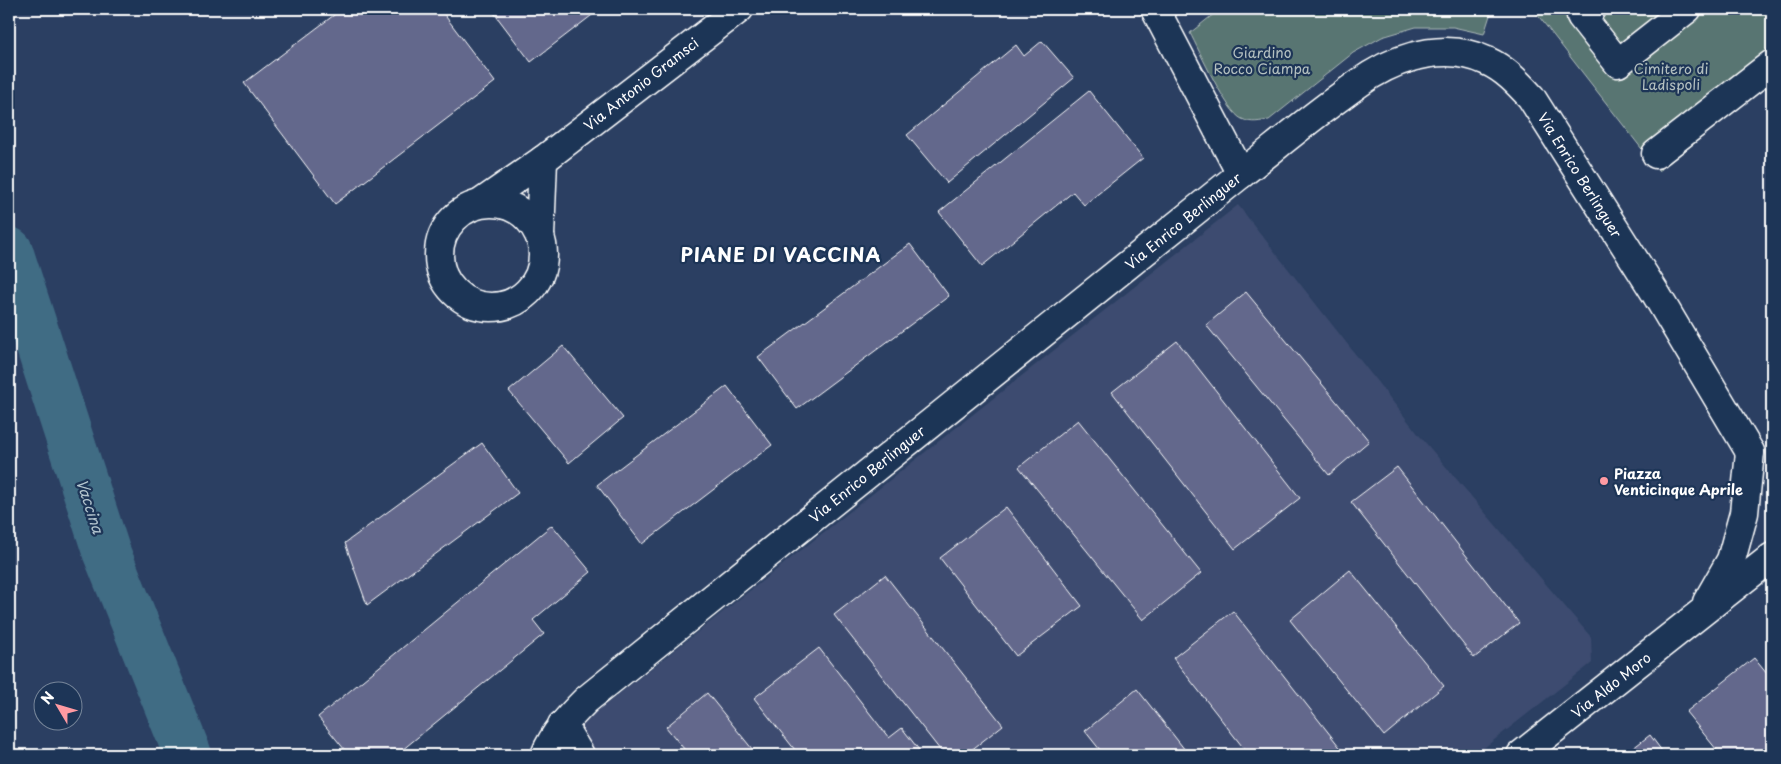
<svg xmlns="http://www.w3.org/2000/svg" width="1781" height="764" font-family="'Playpen Sans',sans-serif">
  <rect width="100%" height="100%" fill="#2b3f62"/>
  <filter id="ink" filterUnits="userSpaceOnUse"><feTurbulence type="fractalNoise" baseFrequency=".02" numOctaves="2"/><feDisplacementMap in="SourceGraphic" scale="10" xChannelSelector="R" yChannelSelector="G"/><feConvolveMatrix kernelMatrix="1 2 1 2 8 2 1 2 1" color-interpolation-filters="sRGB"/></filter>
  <g filter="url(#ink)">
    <path fill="#3c4b6f" d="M1238 205 1419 435 1591 637 1592 663 1475 755H564L575 726 605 705Z"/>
    <g fill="#597472" stroke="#acbab8">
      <path d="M1220 9H1492L1484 34 1453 27H1416L1382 37 1353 53 1269 120C1260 121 1252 124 1242 119 1227 113 1199 50 1190 33Z"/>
      <path d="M1533 9H1772V82L1659 171Z"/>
    </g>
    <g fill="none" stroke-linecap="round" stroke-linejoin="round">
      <path stroke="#406c84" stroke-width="48" d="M9 251 106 551 188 755"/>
    </g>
    <g fill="#64678c" stroke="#fff">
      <path d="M342 9H440L495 82 335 204 244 83Z"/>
      <path d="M491 9H600L531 62Z"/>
      <path d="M1042 41 1074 78 947 183 907 135 1016 45 1024 56Z"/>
      <path d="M1089 91 1143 158 1084 205 1073 192 982 266 939 212Z"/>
      <path d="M910 244 949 296 797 409 758 357Z"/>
      <path d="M1246 292 1369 441 1329 475 1206 325Z"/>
      <path d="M1177 341 1300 498 1235 549 1112 392Z"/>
      <path d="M563 346 623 418 569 463 509 391Z"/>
      <path d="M727 386 772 445 642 544 597 485Z"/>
      <path d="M1078 420 1201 573 1143 620 1019 467Z"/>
      <path d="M482 443 518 493 367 605 345 543Z"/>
      <path d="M1397 467 1519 623 1474 658 1351 502Z"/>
      <path d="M1006 507 1082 606 1016 656 940 558Z"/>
      <path d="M552 525 591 572 533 620 544 634 396 755H349L318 717Z"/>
      <path d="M1350 570 1444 686 1384 736 1290 620Z"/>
      <path d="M885 575 1003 725 965 755H944L834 615Z"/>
      <path d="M1233 611 1346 755H1249L1173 658Z"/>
      <path d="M819 648 889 738 902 728 923 755H799L754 698Z"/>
      <path d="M1754 658 1772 680V749L1764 755H1721L1686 712Z"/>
      <path d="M1137 689 1189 755H1104L1085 731Z"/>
      <path d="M707 693 757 755H689L666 727Z"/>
      <path d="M1650 735 1665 755H1624Z"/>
    </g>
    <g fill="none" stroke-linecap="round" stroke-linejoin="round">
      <g stroke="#fff" stroke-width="31">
        <g id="minor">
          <path d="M1155 9 1241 174"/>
          <path d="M1591 9 1581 16 1618 63 1687 9"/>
          <path d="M1656 154 1772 64"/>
          <circle cx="491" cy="255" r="52"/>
          <path d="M481 203 543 160 739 9"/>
          <path d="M540 236 543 160"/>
          <path d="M1707 602 1731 560 1744 513 1750 452"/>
          <path d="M562 725 580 755"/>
          <path d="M545 755C554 733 569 717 586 700L1241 174C1273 149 1304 123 1337 99 1348 91 1360 82 1371 75 1405 54 1450 43 1487 61 1505 69 1518 83 1531 97L1656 294 1750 452"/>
          <path d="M1521 755 1772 557"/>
        </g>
      </g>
      <use href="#minor" stroke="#1d3557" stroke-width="28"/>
    </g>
  </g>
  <circle fill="#ff9aa2" stroke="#1d3557" stroke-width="2" cx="1604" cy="481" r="5"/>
  <g text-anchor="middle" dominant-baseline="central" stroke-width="4.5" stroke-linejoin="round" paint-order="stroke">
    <g font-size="14" fill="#b4c0c0" stroke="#1d3557">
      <text x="1262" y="52">Giardino<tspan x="1262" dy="16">Rocco Ciampa</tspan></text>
      <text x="1671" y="68">Cimitero di<tspan x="1671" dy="16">Ladispoli</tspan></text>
    </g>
    <g font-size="14" fill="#fff" stroke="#1d3557">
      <text transform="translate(641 84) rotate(-38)">Via Antonio Gramsci</text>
      <text transform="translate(1580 175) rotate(58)">Via Enrico Berlinguer</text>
      <text transform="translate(1183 221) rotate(-39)">Via Enrico Berlinguer</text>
      <text transform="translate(867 474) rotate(-39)">Via Enrico Berlinguer</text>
      <text transform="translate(1611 685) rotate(-38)">Via Aldo Moro</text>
    </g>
    <g font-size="14" font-weight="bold" fill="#fff" stroke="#1d3557" text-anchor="start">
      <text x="1614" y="473">Piazza<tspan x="1614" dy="16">Venticinque Aprile</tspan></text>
    </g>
    <g font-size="15" font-style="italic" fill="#b3c4ce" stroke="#1d3557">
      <text transform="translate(91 506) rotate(72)">Vaccina</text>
    </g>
    <g font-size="19" font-weight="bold" letter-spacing="1" fill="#fff" stroke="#1d3557">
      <text x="781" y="254">PIANE DI VACCINA</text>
    </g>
  </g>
  <rect width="1781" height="764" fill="none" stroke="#1d3557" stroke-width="30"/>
  <rect x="15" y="15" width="1751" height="734" fill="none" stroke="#fff" stroke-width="2" filter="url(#ink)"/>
  <g transform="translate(58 706) rotate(308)"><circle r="24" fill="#1d3557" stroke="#77869a"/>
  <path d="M0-4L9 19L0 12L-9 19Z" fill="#ff9aa2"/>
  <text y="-8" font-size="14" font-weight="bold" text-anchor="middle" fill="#ffffff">N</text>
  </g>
</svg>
